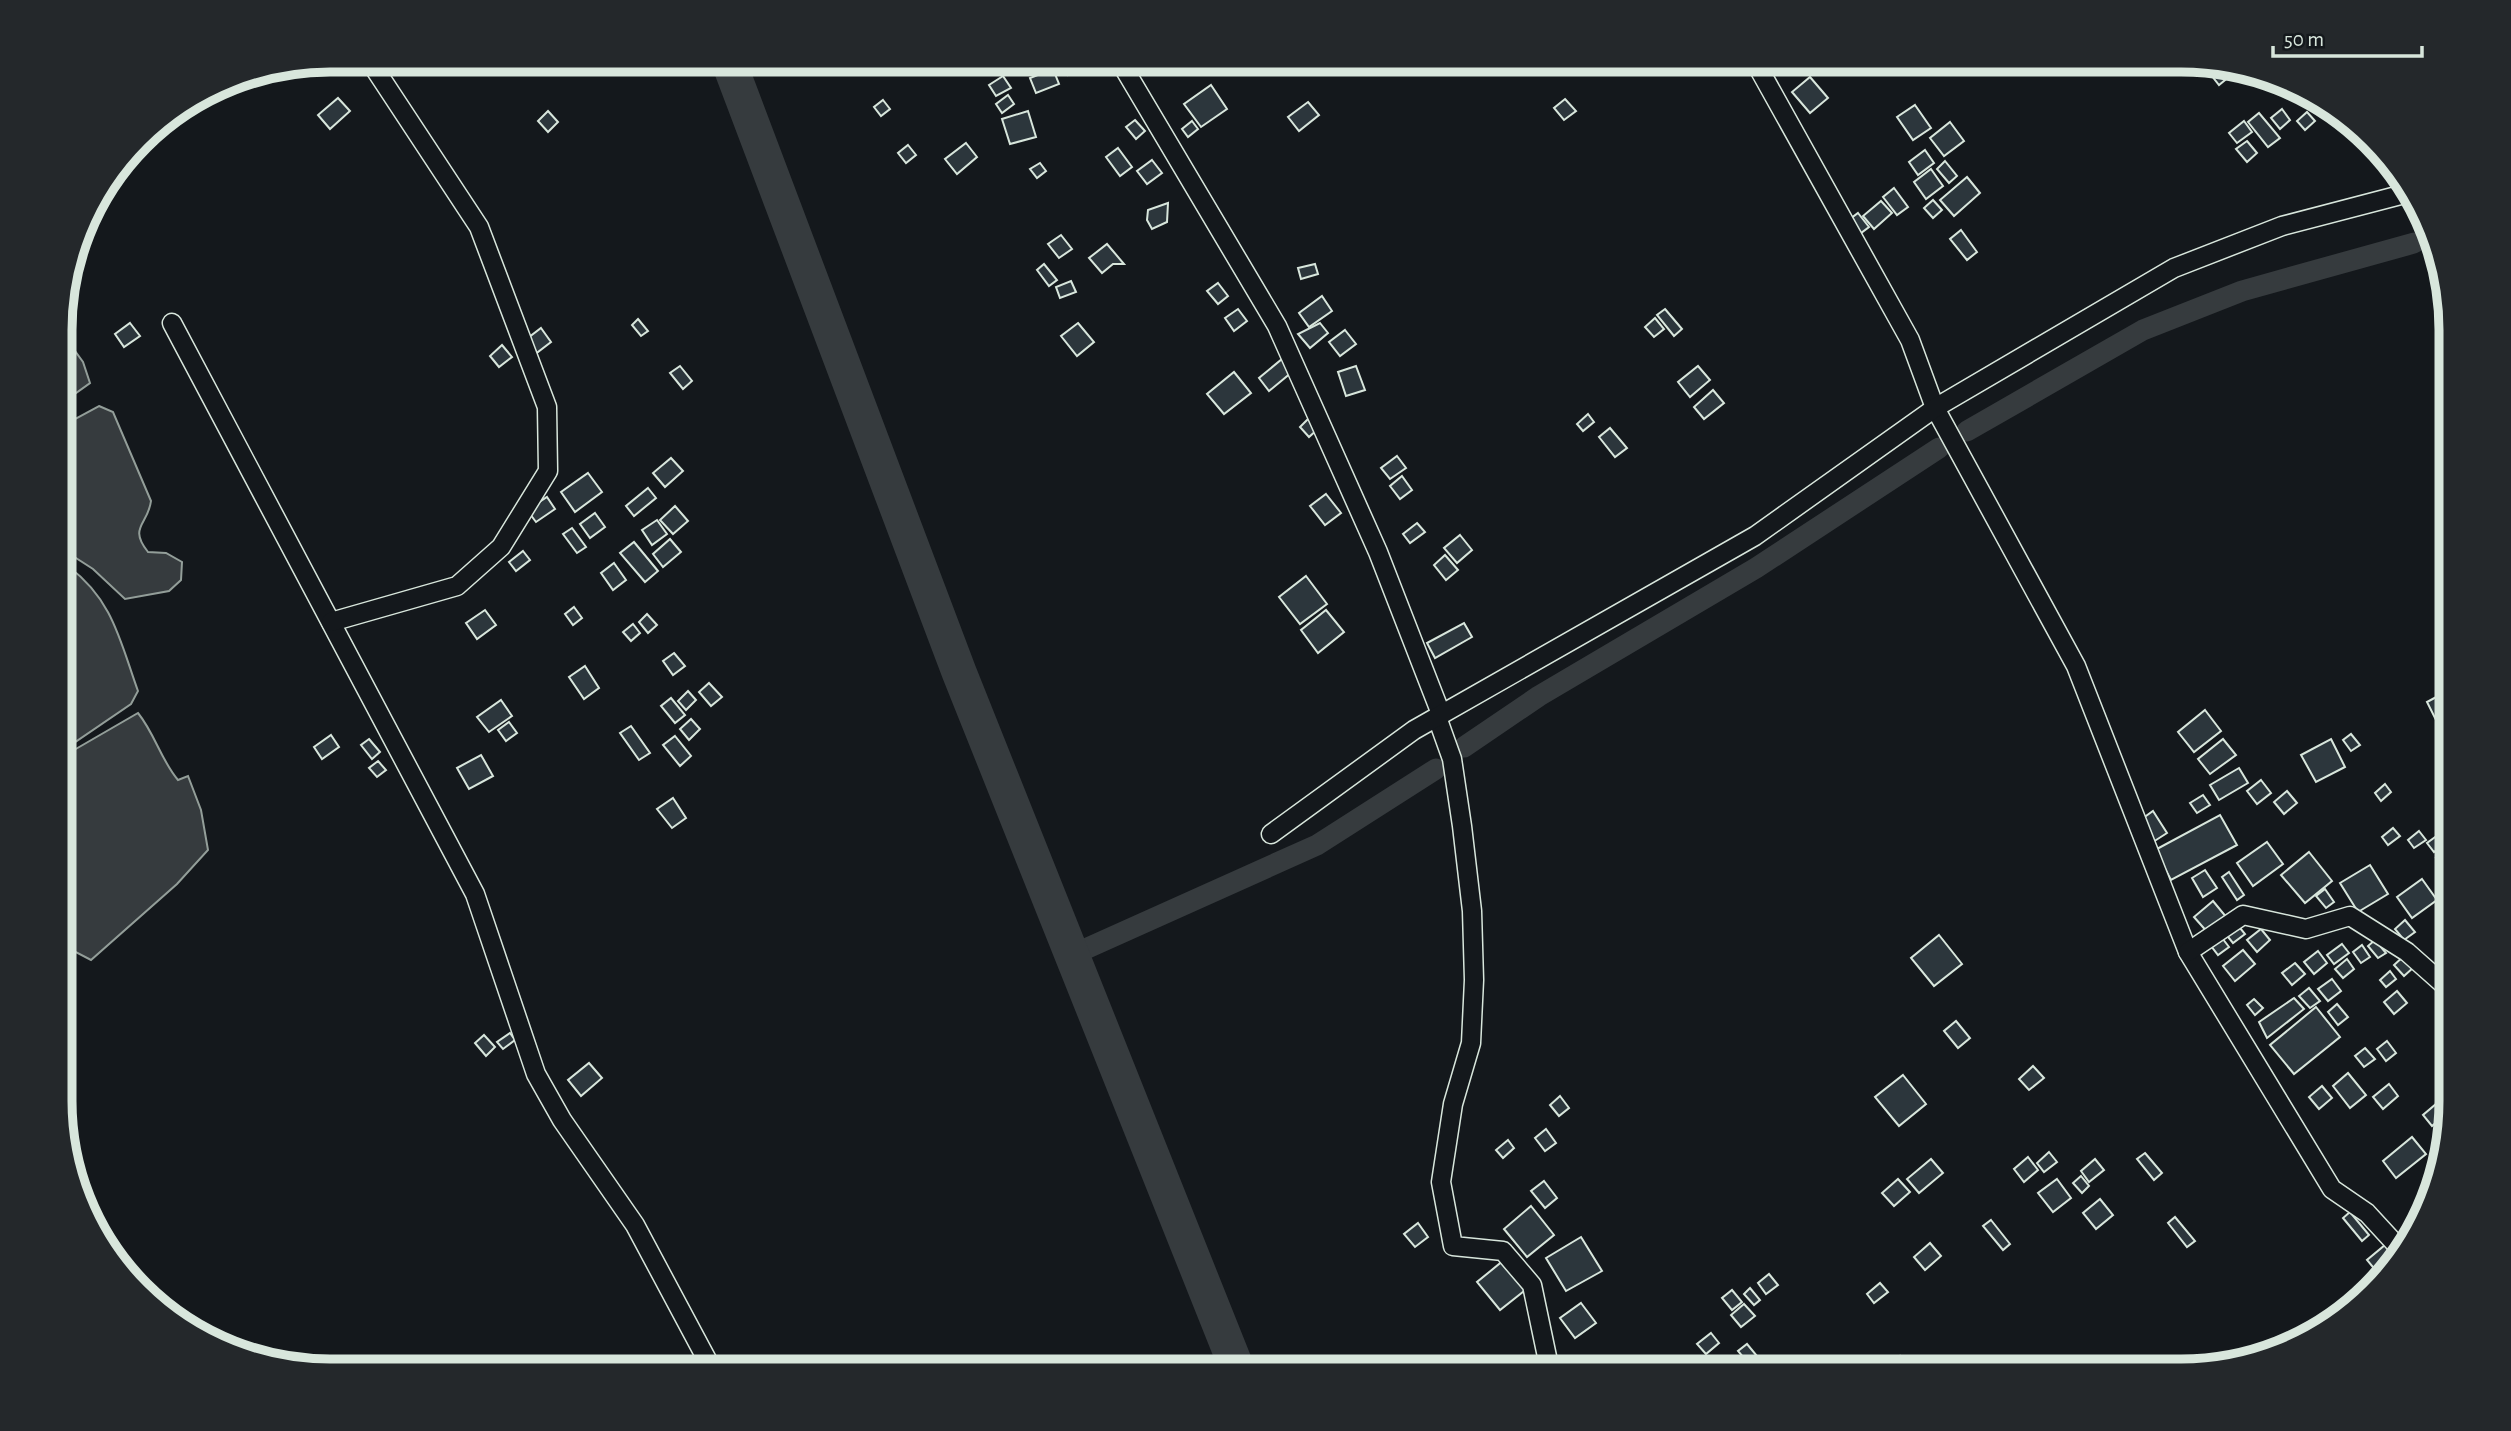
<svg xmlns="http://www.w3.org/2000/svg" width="2511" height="1431" font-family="'Alegreya Sans',sans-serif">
  <rect width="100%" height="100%" fill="#14181c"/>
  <g fill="#363b3e" stroke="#939e99" stroke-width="2">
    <path d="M62 333 83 362 90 383 62 403Z"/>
    <path d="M99 406 113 412 151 501C148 525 128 527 148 552L166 553 182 562 181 580 169 591 125 599 93 569 62 549V426Z"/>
    <path d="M62 567H69C113 600 120 641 138 691L131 704 62 751Z"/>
    <path d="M138 713C155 734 161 760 178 780L188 776 201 810 208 850 177 884 91 960 62 945V757Z"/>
  </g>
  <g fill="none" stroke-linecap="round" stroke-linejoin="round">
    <g stroke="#363b3e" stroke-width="21">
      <path d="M1967 431 2143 330 2242 291 2414 243"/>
      <path d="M1464 747 1539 696 1756 568 1939 448"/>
      <path d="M1072 955 1317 845 1436 769"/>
    </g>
    <path stroke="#363b3e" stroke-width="35" d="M728 60 959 672 1238 1371"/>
  </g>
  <g fill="#2c363c" stroke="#d8e6dc" stroke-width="2">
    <path d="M1035 60H1049L1051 64 1032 73 1029 66Z"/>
    <path d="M1060 60H1083L1086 66 1068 75Z"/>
    <path d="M2217 64 2232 66 2236 71 2219 85 2208 71Z"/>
    <path d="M1053 69 1059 84 1036 93 1030 78Z"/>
    <path d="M1003 76 1011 88 996 96 989 85Z"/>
    <path d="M1810 77 1828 98 1810 113 1792 92Z"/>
    <path d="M1211 85 1227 109 1201 127 1184 104Z"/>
    <path d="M1008 95 1014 104 1002 113 996 104Z"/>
    <path d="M338 98 350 111 330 129 318 115Z"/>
    <path d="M1565 99 1576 111 1564 120 1554 108Z"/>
    <path d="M883 100 890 109 881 116 874 107Z"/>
    <path d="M1308 102 1319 115 1299 131 1288 117Z"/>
    <path d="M1915 105 1931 128 1913 140 1897 117Z"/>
    <path d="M2282 109 2290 120 2280 129 2271 118Z"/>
    <path d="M548 111 558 122 548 132 538 121Z"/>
    <path d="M1028 111 1036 137 1010 144 1002 119Z"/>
    <path d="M2307 112 2315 121 2305 130 2297 121Z"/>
    <path d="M2259 113 2280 138 2268 147 2248 122Z"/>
    <path d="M1135 120 1145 131 1136 139 1126 127Z"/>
    <path d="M1192 121 1198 129 1188 137 1182 129Z"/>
    <path d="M2244 121 2252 132 2237 143 2229 133Z"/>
    <path d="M1950 122 1964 141 1944 156 1930 138Z"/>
    <path d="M2247 141 2257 153 2247 162 2236 149Z"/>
    <path d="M966 143 977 157 957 174 945 159Z"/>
    <path d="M908 145 916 155 906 163 898 153Z"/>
    <path d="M1118 148 1132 167 1120 176 1106 157Z"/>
    <path d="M1925 150 1934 163 1918 175 1909 162Z"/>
    <path d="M1152 160 1162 173 1147 184 1137 171Z"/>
    <path d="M1945 161 1957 176 1949 183 1937 169Z"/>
    <path d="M1040 163 1046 171 1037 178 1030 169Z"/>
    <path d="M1931 169 1943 186 1926 199 1914 182Z"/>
    <path d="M1967 177 1980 193 1954 216 1940 200Z"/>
    <path d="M1894 188 1908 207 1897 215 1883 197Z"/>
    <path d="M1933 200 1942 210 1933 218 1924 208Z"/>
    <path d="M1881 201 1892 213 1874 229 1863 216Z"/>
    <path d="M1168 203 1167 222 1152 229 1147 220 1148 210Z"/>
    <path d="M1858 213 1869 227 1861 233 1850 219Z"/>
    <path d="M1961 230 1977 252 1967 260 1950 239Z"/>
    <path d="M1061 235 1072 249 1059 258 1048 244Z"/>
    <path d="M1107 244 1124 264H1113L1102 273 1089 258Z"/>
    <path d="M1044 264 1057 280 1049 286 1037 270Z"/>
    <path d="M1315 264 1318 274 1301 279 1298 268Z"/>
    <path d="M1071 281 1076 292 1060 298 1056 287Z"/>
    <path d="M1218 283 1228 296 1218 304 1207 291Z"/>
    <path d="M1322 296 1332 311 1309 327 1299 313Z"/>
    <path d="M1238 309 1247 321 1234 331 1225 318Z"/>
    <path d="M1665 309 1682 329 1674 336 1657 315Z"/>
    <path d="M1655 318 1664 329 1654 337 1645 327Z"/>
    <path d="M638 319 648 331 641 336 632 325Z"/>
    <path d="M130 323 140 336 124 347 115 334Z"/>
    <path d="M1078 323 1094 342 1077 356 1061 336Z"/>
    <path d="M1320 323 1328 333 1310 348 1298 334Z"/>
    <path d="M541 328 551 342 534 355 524 341Z"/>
    <path d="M1345 330 1356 344 1340 356 1329 342Z"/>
    <path d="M502 345 512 357 499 367 490 356Z"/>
    <path d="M1282 359 1292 372 1269 391 1259 378Z"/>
    <path d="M680 366 692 381 683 389 670 373Z"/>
    <path d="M1356 366 1365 390 1346 396 1338 372Z"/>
    <path d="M1698 366 1710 380 1690 397 1678 382Z"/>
    <path d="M1234 372 1251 393 1224 414 1207 394Z"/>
    <path d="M1713 390 1724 403 1704 419 1694 407Z"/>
    <path d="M1588 414 1594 422 1583 431 1577 424Z"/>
    <path d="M1309 418 1319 428 1309 437 1300 427Z"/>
    <path d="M1610 428 1627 448 1615 457 1599 437Z"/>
    <path d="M1397 456 1406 468 1390 479 1381 468Z"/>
    <path d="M671 458 683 471 665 487 653 473Z"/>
    <path d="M588 473 602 492 575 512 561 492Z"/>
    <path d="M1402 476 1412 490 1400 499 1390 486Z"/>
    <path d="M648 488 656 498 634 516 626 506Z"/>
    <path d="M1326 494 1341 513 1325 525 1310 506Z"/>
    <path d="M547 497 555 509 536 522 527 510Z"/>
    <path d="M675 506 688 521 673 534 660 520Z"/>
    <path d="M595 513 605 527 590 538 580 524Z"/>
    <path d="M657 520 667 534 652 545 642 530Z"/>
    <path d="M1417 523 1425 532 1410 543 1403 534Z"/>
    <path d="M572 528 586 547 577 553 563 534Z"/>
    <path d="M1460 535 1472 550 1457 563 1444 548Z"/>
    <path d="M670 539 681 552 663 567 653 554Z"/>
    <path d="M634 542 658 571 645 582 620 553Z"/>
    <path d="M523 551 530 560 516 571 509 562Z"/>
    <path d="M1445 555 1458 570 1446 580 1434 565Z"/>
    <path d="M614 563 626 580 613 590 601 573Z"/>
    <path d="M1306 576 1327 604 1300 624 1279 597Z"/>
    <path d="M574 607 582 618 573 625 565 614Z"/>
    <path d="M485 610 496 625 477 639 466 623Z"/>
    <path d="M1326 610 1344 632 1318 653 1301 630Z"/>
    <path d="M647 614 657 625 648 633 639 622Z"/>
    <path d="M1464 623 1472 637 1435 658 1427 643Z"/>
    <path d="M633 624 640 633 631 641 623 632Z"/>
    <path d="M674 653 685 666 673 675 663 661Z"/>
    <path d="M585 666 599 688 584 699 569 677Z"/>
    <path d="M709 683 722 697 711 706 699 692Z"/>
    <path d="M688 691 696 700 686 710 678 701Z"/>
    <path d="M2440 695 2451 722 2440 728 2427 702Z"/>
    <path d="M671 698 685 715 675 723 661 706Z"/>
    <path d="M501 700 512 716 489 732 477 717Z"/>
    <path d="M2205 710 2221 731 2194 752 2178 732Z"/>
    <path d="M691 719 700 729 689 740 680 729Z"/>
    <path d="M509 722 517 733 506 741 498 730Z"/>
    <path d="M631 726 650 753 639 760 620 733Z"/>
    <path d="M2351 734 2360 745 2351 751 2343 740Z"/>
    <path d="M331 735 339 747 322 759 314 747Z"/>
    <path d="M675 736 691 756 680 766 663 745Z"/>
    <path d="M369 739 380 752 372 759 361 745Z"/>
    <path d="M2223 739 2236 755 2210 774 2198 759Z"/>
    <path d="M2331 739 2345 767 2316 782 2301 755Z"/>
    <path d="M481 755 493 776 469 789 457 768Z"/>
    <path d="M378 761 386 770 377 777 369 768Z"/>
    <path d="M2239 768 2248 783 2219 800 2210 785Z"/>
    <path d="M2261 780 2271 793 2257 804 2247 791Z"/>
    <path d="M2385 784 2391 792 2381 801 2375 793Z"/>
    <path d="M2287 791 2297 803 2284 814 2274 802Z"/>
    <path d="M2203 795 2210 805 2197 813 2190 803Z"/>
    <path d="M673 798 686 818 672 828 657 809Z"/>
    <path d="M2153 811 2167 833 2153 842 2139 821Z"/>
    <path d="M2220 815 2237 845 2171 880 2155 850Z"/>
    <path d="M2393 828 2400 836 2388 845 2382 837Z"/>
    <path d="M2419 831 2426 840 2414 848 2408 840Z"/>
    <path d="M2442 832 2449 840 2434 852 2427 843Z"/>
    <path d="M2267 842 2283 864 2253 886 2237 863Z"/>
    <path d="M2448 849 2451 860 2443 866 2436 858Z"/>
    <path d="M2309 852 2332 881 2305 903 2281 875Z"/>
    <path d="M2370 865 2388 894 2358 912 2340 883Z"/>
    <path d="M2205 870 2217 888 2203 897 2192 878Z"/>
    <path d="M2229 872 2244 895 2237 900 2222 877Z"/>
    <path d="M2422 879 2437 900 2412 918 2397 897Z"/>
    <path d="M2325 889 2334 902 2326 908 2316 896Z"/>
    <path d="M2213 901 2227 918 2209 934 2194 917Z"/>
    <path d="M2405 920 2415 932 2404 940 2395 929Z"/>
    <path d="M2236 923 2245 934 2233 943 2224 932Z"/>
    <path d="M2261 929 2270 940 2257 952 2247 940Z"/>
    <path d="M2219 934 2229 947 2218 955 2208 942Z"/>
    <path d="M1939 935 1962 964 1934 986 1911 958Z"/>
    <path d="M2375 940 2386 953 2378 958 2368 946Z"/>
    <path d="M2342 944 2349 953 2334 964 2327 955Z"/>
    <path d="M2362 945 2370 957 2361 963 2353 952Z"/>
    <path d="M2243 950 2255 964 2235 981 2223 966Z"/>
    <path d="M2318 951 2327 963 2314 974 2304 962Z"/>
    <path d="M2404 956 2414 967 2404 976 2394 965Z"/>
    <path d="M2347 959 2354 969 2343 978 2335 969Z"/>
    <path d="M2295 963 2305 974 2292 985 2282 973Z"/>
    <path d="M2390 971 2396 979 2386 987 2380 980Z"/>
    <path d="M2332 979 2341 991 2328 1001 2318 989Z"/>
    <path d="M2309 988 2320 1001 2310 1008 2299 996Z"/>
    <path d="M2397 991 2407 1003 2394 1014 2384 1002Z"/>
    <path d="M2294 998 2304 1009 2267 1038 2259 1022Z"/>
    <path d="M2254 999 2263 1008 2255 1015 2247 1005Z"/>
    <path d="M2337 1004 2348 1017 2338 1025 2328 1012Z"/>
    <path d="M2316 1007 2340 1037 2294 1074 2270 1045Z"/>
    <path d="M1956 1021 1970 1038 1958 1048 1944 1031Z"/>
    <path d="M510 1033 515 1040 503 1049 497 1042Z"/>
    <path d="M484 1035 495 1047 486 1056 475 1043Z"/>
    <path d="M2387 1041 2396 1053 2386 1061 2377 1049Z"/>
    <path d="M2365 1048 2375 1059 2364 1067 2355 1056Z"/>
    <path d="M589 1063 602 1078 581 1096 568 1080Z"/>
    <path d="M2033 1066 2044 1078 2029 1090 2019 1079Z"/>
    <path d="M2348 1073 2366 1095 2350 1108 2333 1086Z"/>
    <path d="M1903 1075 1926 1104 1899 1126 1875 1097Z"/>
    <path d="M2389 1084 2398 1096 2383 1109 2373 1097Z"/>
    <path d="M2322 1086 2332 1098 2319 1109 2309 1097Z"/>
    <path d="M2448 1088 2451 1105 2448 1108 2438 1096Z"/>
    <path d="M1560 1096 1569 1108 1559 1116 1550 1105Z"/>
    <path d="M2436 1104 2445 1115 2432 1126 2423 1115Z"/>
    <path d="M1546 1129 1556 1143 1545 1151 1535 1138Z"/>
    <path d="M2412 1137 2426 1154 2396 1178 2383 1161Z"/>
    <path d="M1508 1140 1514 1148 1503 1158 1496 1150Z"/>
    <path d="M2049 1152 2057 1162 2044 1172 2037 1163Z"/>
    <path d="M2145 1153 2162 1173 2154 1180 2137 1159Z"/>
    <path d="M2028 1157 2038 1170 2024 1182 2014 1169Z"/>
    <path d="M1931 1159 1943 1173 1919 1193 1907 1179Z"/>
    <path d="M2095 1159 2104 1170 2089 1182 2081 1171Z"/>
    <path d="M2081 1176 2089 1186 2082 1193 2073 1183Z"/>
    <path d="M1898 1179 1910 1192 1894 1206 1882 1193Z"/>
    <path d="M2057 1179 2071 1198 2053 1212 2038 1193Z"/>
    <path d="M1544 1181 1557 1198 1545 1208 1531 1191Z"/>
    <path d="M2100 1199 2113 1215 2096 1229 2083 1213Z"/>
    <path d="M1531 1206 1554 1235 1527 1257 1504 1229Z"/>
    <path d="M2350 1212 2369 1235 2362 1241 2343 1218Z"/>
    <path d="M2175 1217 2195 1241 2187 1247 2168 1223Z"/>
    <path d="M1991 1220 2010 1244 2003 1250 1983 1226Z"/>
    <path d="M1418 1223 1428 1237 1415 1247 1404 1234Z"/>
    <path d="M1581 1237 1602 1271 1566 1291 1546 1258Z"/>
    <path d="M1930 1243 1941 1256 1925 1270 1914 1257Z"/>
    <path d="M2385 1245 2395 1257 2377 1272 2367 1260Z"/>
    <path d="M1504 1260 1528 1288 1500 1310 1477 1282Z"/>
    <path d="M1769 1274 1778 1285 1766 1294 1758 1283Z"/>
    <path d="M1880 1283 1888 1292 1874 1303 1867 1294Z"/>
    <path d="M1750 1288 1760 1300 1754 1305 1744 1294Z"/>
    <path d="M1732 1290 1742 1302 1732 1310 1722 1298Z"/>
    <path d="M1581 1303 1596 1323 1575 1338 1560 1318Z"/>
    <path d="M1744 1304 1755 1316 1741 1327 1731 1315Z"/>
    <path d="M1711 1333 1719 1343 1706 1354 1697 1344Z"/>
    <path d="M1747 1344 1762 1362 1753 1369 1738 1351Z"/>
    <path d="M1900 1356 1913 1371H1882Z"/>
  </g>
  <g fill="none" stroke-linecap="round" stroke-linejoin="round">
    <g stroke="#d8e6dc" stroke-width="21">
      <g id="street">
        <path d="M1119 60 1277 326 1378 552 1441 714"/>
        <path d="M1754 60 1910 340 1935 408 2076 666 2188 952 2332 1189 2367 1213 2402 1251"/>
        <path d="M172 323 475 894 536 1074 562 1120 635 1225 713 1371"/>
        <path d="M331 622 457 586 501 547 548 471 547 407 479 227 369 60"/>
        <path d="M1437 717 1452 759 1462 826 1472 911 1474 980 1471 1043 1453 1104 1441 1182 1453 1246 1503 1251 1532 1285 1550 1371"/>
        <path d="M1271 834 1414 730 1755 536 1935 408 2174 268 2282 226 2412 192"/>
        <path d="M2188 952 2243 915 2306 929 2350 916 2407 952 2451 991"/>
      </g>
    </g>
    <use href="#street" stroke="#14181c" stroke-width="18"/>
  </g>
  <path d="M0 0H2511V1431H0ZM330 72H2181A258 258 0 0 1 2439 330V1101A258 258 0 0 1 2181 1359H330A258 258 0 0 1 72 1101V330A258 258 0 0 1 330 72Z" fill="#24282b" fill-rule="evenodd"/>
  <path fill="none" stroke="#d8e6dc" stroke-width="9" d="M330 72H2181A258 258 0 0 1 2439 330V1101A258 258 0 0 1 2181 1359H330A258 258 0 0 1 72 1101V330A258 258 0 0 1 330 72Z"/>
  <path d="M2273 46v10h149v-10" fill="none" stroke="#d8e6dc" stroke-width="3.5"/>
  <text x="2284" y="46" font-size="21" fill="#d8e6dc" stroke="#14181c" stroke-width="5" paint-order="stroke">50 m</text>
</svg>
